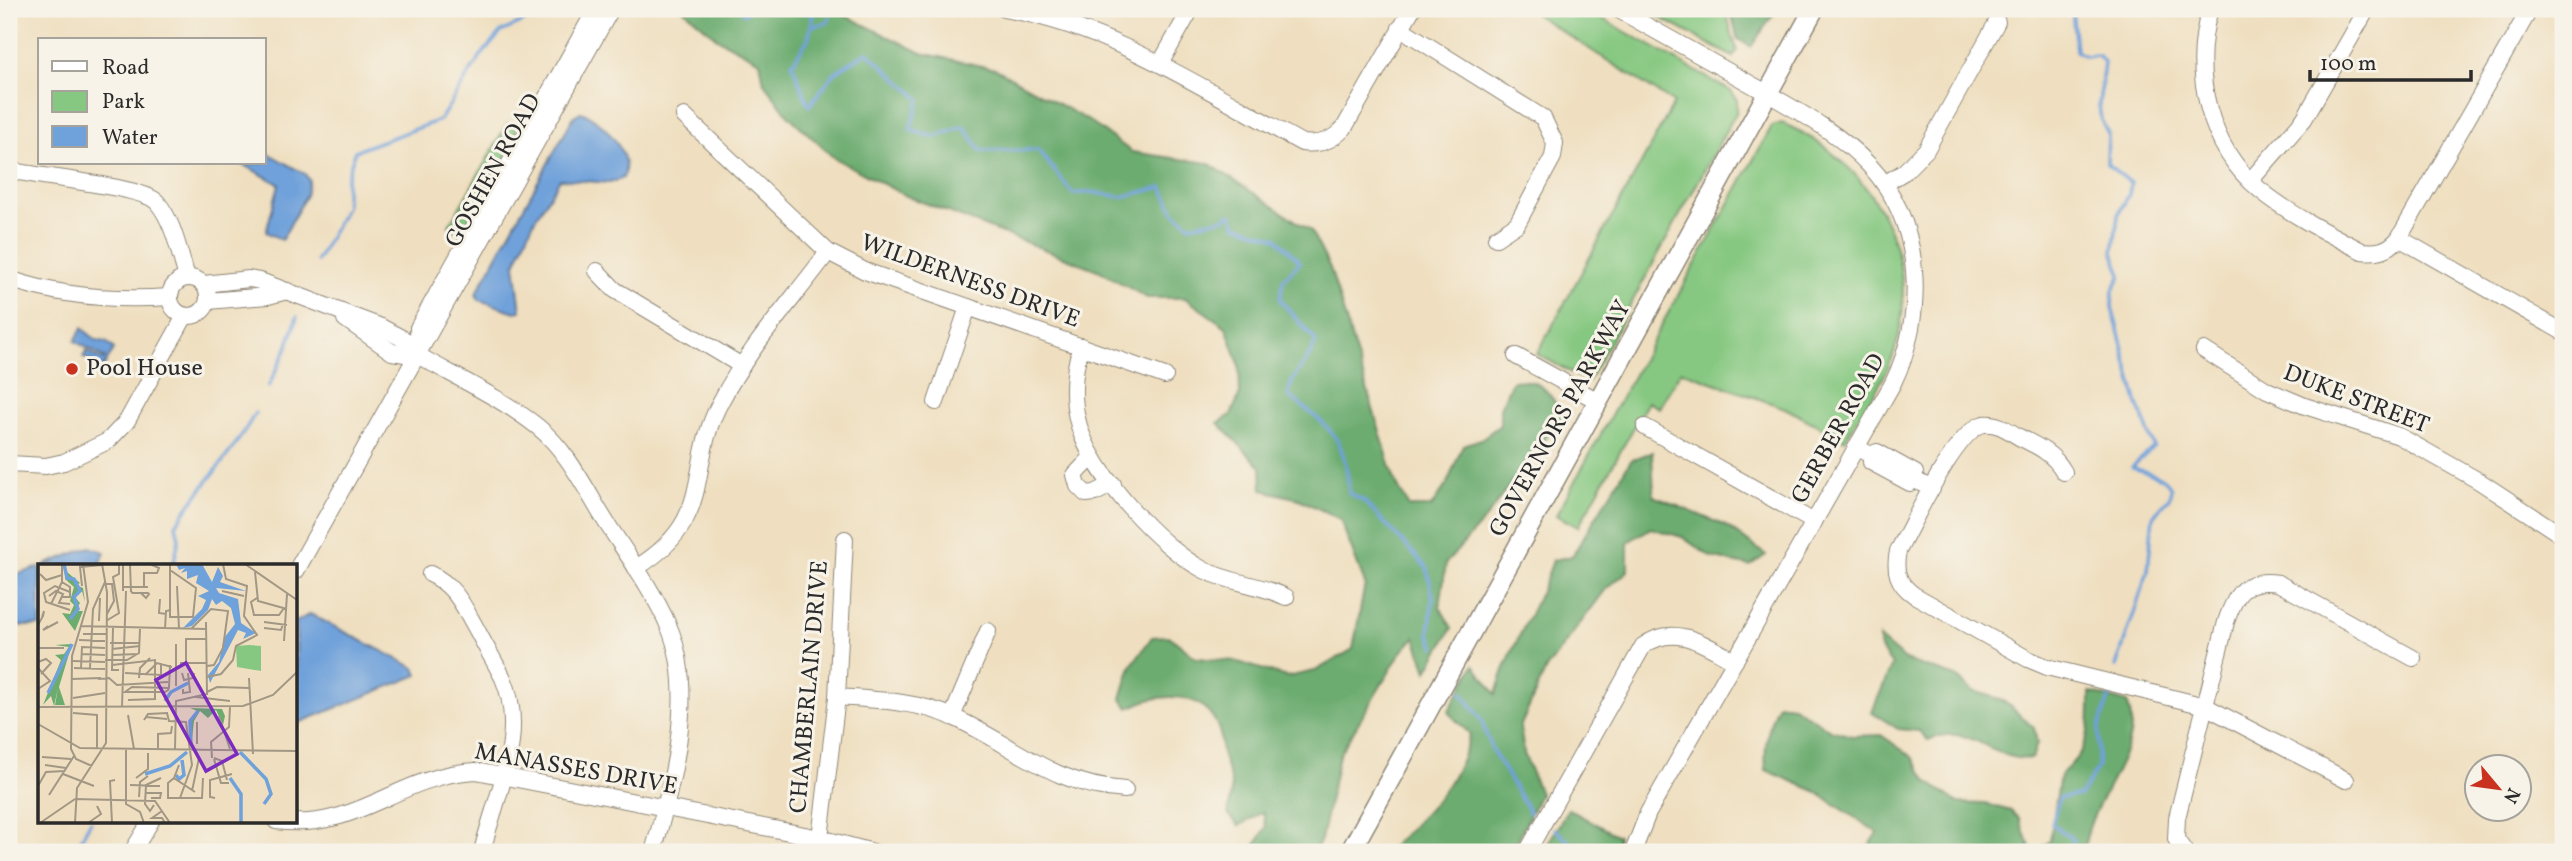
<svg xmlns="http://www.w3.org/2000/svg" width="2572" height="861" font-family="Vollkorn,serif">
  <rect width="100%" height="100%" fill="#f7f3e8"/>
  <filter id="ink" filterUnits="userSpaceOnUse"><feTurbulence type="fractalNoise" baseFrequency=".0143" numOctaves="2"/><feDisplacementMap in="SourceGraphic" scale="14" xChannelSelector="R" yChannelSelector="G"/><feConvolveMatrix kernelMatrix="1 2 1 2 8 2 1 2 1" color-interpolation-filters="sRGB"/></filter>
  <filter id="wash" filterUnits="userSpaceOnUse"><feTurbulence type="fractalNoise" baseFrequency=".00686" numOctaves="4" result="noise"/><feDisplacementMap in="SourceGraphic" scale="28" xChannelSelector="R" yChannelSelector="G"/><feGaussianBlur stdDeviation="1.57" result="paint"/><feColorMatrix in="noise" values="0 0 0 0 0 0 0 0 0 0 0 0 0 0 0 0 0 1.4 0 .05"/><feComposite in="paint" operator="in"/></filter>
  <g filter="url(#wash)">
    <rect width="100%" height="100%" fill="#efdfc0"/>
    <g fill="#86c881" stroke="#587a56" stroke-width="2">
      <path d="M1527 9H1585L1731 91 1737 100V111L1588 382 1537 354 1674 103Z"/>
      <path d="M1644 9H1725L1737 51 1733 57Z"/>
      <path d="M508 123 515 127 518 135 466 229 454 230 449 226Z"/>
      <path d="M1782 123C1871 160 1924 255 1895 350 1885 382 1862 411 1845 440L1785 408 1681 371 1659 408 1648 402 1578 527 1556 515 1772 126Z"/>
    </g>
    <g fill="#6cac6f" stroke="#4c6c4d" stroke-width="2">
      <path d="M683 9H832L922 53 996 69 1089 121 1132 152 1208 163 1311 231 1330 268 1395 481 1409 507H1431L1447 484 1463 445 1481 439 1500 425V408L1512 381C1543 377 1551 394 1564 419L1534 450 1487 517 1446 563 1440 607 1452 628 1427 671 1415 637 1400 654 1339 755 1321 840 1315 852H1252L1266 827 1263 812 1239 826 1228 814C1233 782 1233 787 1223 757 1220 749 1222 739 1219 730 1204 689 1160 692 1128 708L1121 698 1131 666 1152 637 1169 636 1196 658 1235 661 1287 677 1315 671 1353 649 1365 584 1340 519 1299 499 1262 490 1261 467 1218 423 1231 415 1240 394 1239 364 1226 327 1185 298H1147L1100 271 904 195 834 158 789 116 764 83 760 61 718 39Z"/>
      <path d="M1730 9H1777L1751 47 1738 39Z"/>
      <path d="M1652 452 1654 496 1728 527 1766 555 1750 566 1711 557 1682 537 1651 528 1628 542V571L1606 589 1546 669 1520 727 1524 753 1540 794 1517 842 1453 852H1386C1421 819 1460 783 1470 734L1448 712 1474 665 1496 694C1509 647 1538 607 1553 560L1572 556 1631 460Z"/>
      <path d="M1879 638 1905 660 1956 677 1973 691 2000 699 2011 707 2034 728 2037 744 2032 758C1994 764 1972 720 1928 740L1919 731 1898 729 1872 712 1892 665 1879 647Z"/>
      <path d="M2090 692 2127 703C2148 750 2083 806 2085 852H2036L2050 841 2060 775C2091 749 2090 730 2090 692Z"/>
      <path d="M1778 704 1793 706 1830 730 1852 736 1881 735 1912 757 1927 781 1958 803 1985 804 2011 811 2019 819 2032 852H1865L1878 833 1815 791 1766 770C1764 746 1767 727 1778 704Z"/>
      <path d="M1568 809 1618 836 1616 852H1543Z"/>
    </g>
    <g fill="#6fa1da" stroke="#4d6682" stroke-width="2">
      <path d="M581 112C602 119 634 155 623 178L610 183 560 179 534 221 515 264 521 311 515 312 479 300 476 294 574 116Z"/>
      <path d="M264 151 305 174 309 180 306 195 282 240 266 232 279 184 240 163H264Z"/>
      <path d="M82 328 96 340 106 342 114 349 103 368 83 357 87 351 103 360 105 358 75 341Z"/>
      <path d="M90 547 105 552 100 565H44Z"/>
      <path d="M40 567V626H9V577Z"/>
      <path d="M310 614 415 668 418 675 296 724V622Z"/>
    </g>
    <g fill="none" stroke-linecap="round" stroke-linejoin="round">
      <g stroke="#6fa1da" stroke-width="3.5">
        <path d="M740 9 744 14 751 9"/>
        <path d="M804 9 813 17 808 39 792 64 809 106 834 73 867 52 920 99 910 130 935 137 964 126 981 151 1038 150 1073 194 1091 192 1122 197 1162 187 1174 212 1190 225 1222 219 1231 214 1236 225 1277 238 1300 262 1283 280 1280 300 1316 341C1308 366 1292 372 1288 395 1331 429 1346 435 1349 493L1365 502 1427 568 1433 597 1429 633 1435 647"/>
        <path d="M2072 9 2076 51 2086 56 2098 55 2104 62 2099 105 2101 120 2108 133 2107 164 2131 183 2129 194 2118 215 2113 253 2121 275 2113 290 2112 307 2137 402 2154 447 2132 467C2146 474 2165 473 2171 489L2169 498 2153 516 2148 571 2116 667"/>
        <path d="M812 26 827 23 830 17"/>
        <path d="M317 261 346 207V181L355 151 440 120 480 57 501 32 551 9"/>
        <path d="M268 387 287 348 297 317"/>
        <path d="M173 565 179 539 176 525C200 486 234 453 255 413"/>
        <path d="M1461 692 1481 719 1492 750 1530 813"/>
        <path d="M1555 829 1580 852"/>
        <path d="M74 852 91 821"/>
        <path d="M2070 852 2074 840 2052 824 2059 798 2081 795 2098 767 2099 727 2110 695"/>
      </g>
    </g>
  </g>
  <g filter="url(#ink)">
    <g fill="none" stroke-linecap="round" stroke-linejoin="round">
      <g stroke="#8d8576" stroke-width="18">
        <g id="minor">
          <path d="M1004 9C1113 27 1207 91 1302 143 1320 145 1332 141 1344 128L1412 9"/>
          <path d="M1617 9C1664 35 1710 61 1756 87 1796 110 1837 131 1869 165 1924 223 1926 315 1893 383L1648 813 1633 852"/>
          <path d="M2210 9C2191 72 2208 147 2260 190 2291 215 2327 233 2362 251 2378 253 2389 250 2399 238L2530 9"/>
          <path d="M1400 28 1543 118 1555 143 1553 157 1517 224 1496 238"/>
          <path d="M1160 64 1191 9"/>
          <path d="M684 116 828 252 865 271 1165 376"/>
          <path d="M9 170C36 177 142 186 157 202 174 222 179 253 187 277"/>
          <path d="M2250 181 2304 119 2367 9"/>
          <path d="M1884 184 1904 172 1926 150 1997 22"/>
          <path d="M2399 238 2563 332"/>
          <path d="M597 271 615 290 742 366"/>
          <circle cx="189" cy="297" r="19"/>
          <path d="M9 279C62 297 114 301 170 297"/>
          <path d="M204 284 249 279 260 281 381 327 409 342 419 356C458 378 503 399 538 427 568 451 586 490 606 522 628 556 653 590 669 627 697 693 672 786 653 852"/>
          <path d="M208 301 268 296 287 291"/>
          <path d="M345 319 392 352 419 356"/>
          <path d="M1081 346C1073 372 1071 399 1079 426 1092 473 1160 548 1204 570 1230 583 1259 584 1286 597"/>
          <path d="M2204 350 2267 390 2305 406 2399 436 2479 481 2563 536"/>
          <path d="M419 353 418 328 596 9"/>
          <path d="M1516 356 1598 401"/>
          <path d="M936 402 968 307"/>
          <path d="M1645 427 1814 522"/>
          <path d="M1857 448 1871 455V462L1910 483 1915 480 1932 489"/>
          <path d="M1871 455 1877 452 1915 473V480"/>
          <path d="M1092 457 1075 475 1078 486 1086 494 1095 493 1113 484"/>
          <path d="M9 464 46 466 64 462 108 441 127 421 185 316"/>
          <path d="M2064 472C2054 454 2038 446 2019 437 2009 431 1997 422 1984 424 1956 429 1913 524 1898 551 1894 570 1897 583 1914 595L2028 659 2047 667 2205 706 2346 780"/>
          <path d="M636 568C718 518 685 467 721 401 749 347 792 301 828 252"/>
          <path d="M296 571 611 9"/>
          <path d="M430 574C455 585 464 607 477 630 485 646 495 662 503 678 528 735 495 796 482 852"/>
          <path d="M837 697C875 700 917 701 953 717 1014 745 1054 786 1125 790"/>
          <path d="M952 717 988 631"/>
          <path d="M276 821C358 832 397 775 476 771L820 838 873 852"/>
          <path d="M820 838 837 697 845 539"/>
          <path d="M132 852 151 821"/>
          <path d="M1527 852 1643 646C1675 622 1705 645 1735 661"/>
          <path d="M2185 852 2176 839 2177 818 2226 622C2236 592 2245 578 2278 583L2413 658"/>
        </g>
      </g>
      <g stroke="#8d8576" stroke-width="22">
        <path id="major" d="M1350 852 1814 9"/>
      </g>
      <use href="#minor" stroke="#fff" stroke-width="16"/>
      <use href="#major" stroke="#fff" stroke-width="19"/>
    </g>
  </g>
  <circle fill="#c8321e" stroke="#f7f3e8" stroke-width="2.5" cx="72" cy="369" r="7"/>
  <g text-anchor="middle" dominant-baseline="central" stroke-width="6" stroke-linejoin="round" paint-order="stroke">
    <g font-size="24" fill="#2b2b2b" stroke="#f7f3e8">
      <text transform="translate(494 171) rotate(-61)">GOSHEN ROAD</text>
      <text transform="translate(970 282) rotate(20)">WILDERNESS DRIVE</text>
      <text transform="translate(2356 400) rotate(21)">DUKE STREET</text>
      <text transform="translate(1561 419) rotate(-61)">GOVERNORS PARKWAY</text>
      <text transform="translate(1839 429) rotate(-61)">GERBER ROAD</text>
      <text transform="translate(810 687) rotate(-85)">CHAMBERLAIN DRIVE</text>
      <text transform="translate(576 770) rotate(10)">MANASSES DRIVE</text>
    </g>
    <g font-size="24" fill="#2b2b2b" stroke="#f7f3e8" text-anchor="start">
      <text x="86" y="369">Pool House</text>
    </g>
  </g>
  <g transform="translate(38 564)">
    <rect width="259" height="259" fill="#efdfc0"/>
    <path d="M211 81 223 82V107L199 103 198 82Z" fill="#86c881"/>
    <path d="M27 0 29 8 42 19 38 21 45 24 47 38 44 27 36 32 42 39 37 47H45L37 67 24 49 32 50 36 41 32 37 36 23 27 15ZM34 80 21 123 27 141H17L20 124 16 142 13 132 5 141 23 96 17 91 26 90 31 83 17 81ZM152 144 184 145 187 152 185 161 178 146 170 154 162 147 156 157 153 184 151 156 159 147Z" fill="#6cac6f"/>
    <path d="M164 0 174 18 180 3 185 12 182 18 208 27 178 24 181 29 200 35 203 59 218 69 205 75 208 69 200 66 172 119 170 111 181 98 186 74 197 60 193 44 184 37 178 41 174 35 170 46 154 62 145 64 164 45 168 36 160 32 171 27 158 19 160 11 149 15V7L143 9 147 4 141 6 138 0Z" fill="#6fa1da"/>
    <path fill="none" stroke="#6fa1da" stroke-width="3.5" d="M26 0 29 14 36 15 42 27 36 33 40 45 32 55M10 129 34 80M127 137 133 128 150 119M153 182 152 157 160 147M202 188 228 215 233 230 226 240M107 210 132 202 149 188M138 211 141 215 146 211 144 196M192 214 203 230V259"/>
    <path fill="none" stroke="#a19784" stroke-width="2" d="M45 0 50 38 34 92 33 185 38 195 54 202M92 0 93 28M207 0 259 36M85 1V27M132 6 158 24 155 53H132V0M217 8 220 37 249 45M2 10 8 16 24 11M68 20H74L76 37 69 50M44 22 42 3 64 1M139 22 141 65M85 23H110M106 23V9H119L121 4 112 0M184 27 206 32M32 28 17 22 6 29 8 38 32 46M93 28 95 29H110L111 30 108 34 103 29M11 32 18 27 25 30 21 39 32 40M23 33H32V23L24 18M219 34 213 38 216 51H241L246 44M122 35 121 49 128 50M13 40 24 18V0M61 57 62 34M68 57 81 49 75 13 81 10V0M226 58 249 61M0 61 5 52 6 47 4 53M10 62 5 66 20 58M43 62 168 65M75 64 74 106H81M154 64 173 45 190 47 185 84 176 101 169 102M226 64 243 66 245 60M127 65 128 47 133 46M45 70H68M41 76 67 77M246 77 249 30M72 79H101M0 84H26M74 85 102 82M43 90 67 91M74 91 100 90M67 96H89L101 89 102 65M35 97 67 98M0 98 8 95 13 99 3 110M142 99H168M148 99V75H168M74 101 117 96V135L90 136M0 104 12 117 0 125M36 104 67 105M43 104 44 83 67 84M52 104 55 45 67 18M87 109 123 111V99M144 109 146 116 155 114 156 109M107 111 119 99 134 103M169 113 183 110 195 96 198 82 219 71 206 52 209 22 188 15 185 0M101 114 102 104 112 94M211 114 215 190M34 115 63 114M60 115 71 114 79 121 130 118M138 122V80M131 124 94 123 87 128H127L130 126 131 124V123L132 101M145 125V129L152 128 150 109M169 128 179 123 211 124M158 133 192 137M35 134 67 129M84 142 88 27M0 143 205 142 235 131 259 108M35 149 59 151V184M129 149 131 157 148 158 154 201 142 234M90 151 96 185M181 152 192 185M108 153 129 155M106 156 110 150 130 149M159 158V180M0 160 42 184 259 187M88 185V240L102 248 106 259M120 185V170L133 169 134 162M137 185 138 137 169 130 168 58M4 193 33 195M174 194 173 178 191 163 192 143M176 194 184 197 189 216M176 195 183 219H191M7 201 28 204M141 201 136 214 157 228M25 210 56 222M98 214 110 205V189M136 214 130 219V234H164L165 214M92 221 122 222M0 222 8 208 27 207M154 227 161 194M108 229H123L122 234H113M11 231 36 192M101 233 102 218 110 212M177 234 172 233V216L194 210M37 235 117 237 132 259M116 241 112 247 107 240 108 221 123 214M124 247 114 254H124L127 259M2 259 37 235M37 259 39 224 68 179 69 28 64 0M50 259 63 250 59 242M74 259 72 217 77 216"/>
    <path fill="#7b2cbf" fill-opacity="0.15" stroke="#7b2cbf" stroke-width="3.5" d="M148 99 199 190 168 207 118 116Z"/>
    <rect width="259" height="259" fill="none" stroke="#2b2b2b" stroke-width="3.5"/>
  </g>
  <rect width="2572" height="861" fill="none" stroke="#f7f3e8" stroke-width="35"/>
  <rect x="38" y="38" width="228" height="126" fill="#f7f3e8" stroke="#a5a39c" stroke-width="2"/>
  <rect x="52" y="61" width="35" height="10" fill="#ffffff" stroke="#a5a39c" stroke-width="2"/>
  <text x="102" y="74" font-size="21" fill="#2b2b2b">Road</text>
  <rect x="52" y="91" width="35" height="21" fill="#86c881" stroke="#a5a39c" stroke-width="2"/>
  <text x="102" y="108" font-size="21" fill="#2b2b2b">Park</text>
  <rect x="52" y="126" width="35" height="21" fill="#6fa1da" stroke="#a5a39c" stroke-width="2"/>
  <text x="102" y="144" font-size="21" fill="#2b2b2b">Water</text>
  <g transform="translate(2498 788) rotate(119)"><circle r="33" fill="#f7f3e8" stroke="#a5a39c" stroke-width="2"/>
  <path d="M0-5L12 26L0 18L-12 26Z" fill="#c8321e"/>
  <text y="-10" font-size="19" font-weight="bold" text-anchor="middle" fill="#2b2b2b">N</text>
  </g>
  <path d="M2310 70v10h161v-10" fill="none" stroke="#2b2b2b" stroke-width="3.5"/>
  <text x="2320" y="70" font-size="21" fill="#2b2b2b" stroke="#f7f3e8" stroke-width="5" paint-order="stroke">100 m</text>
</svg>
